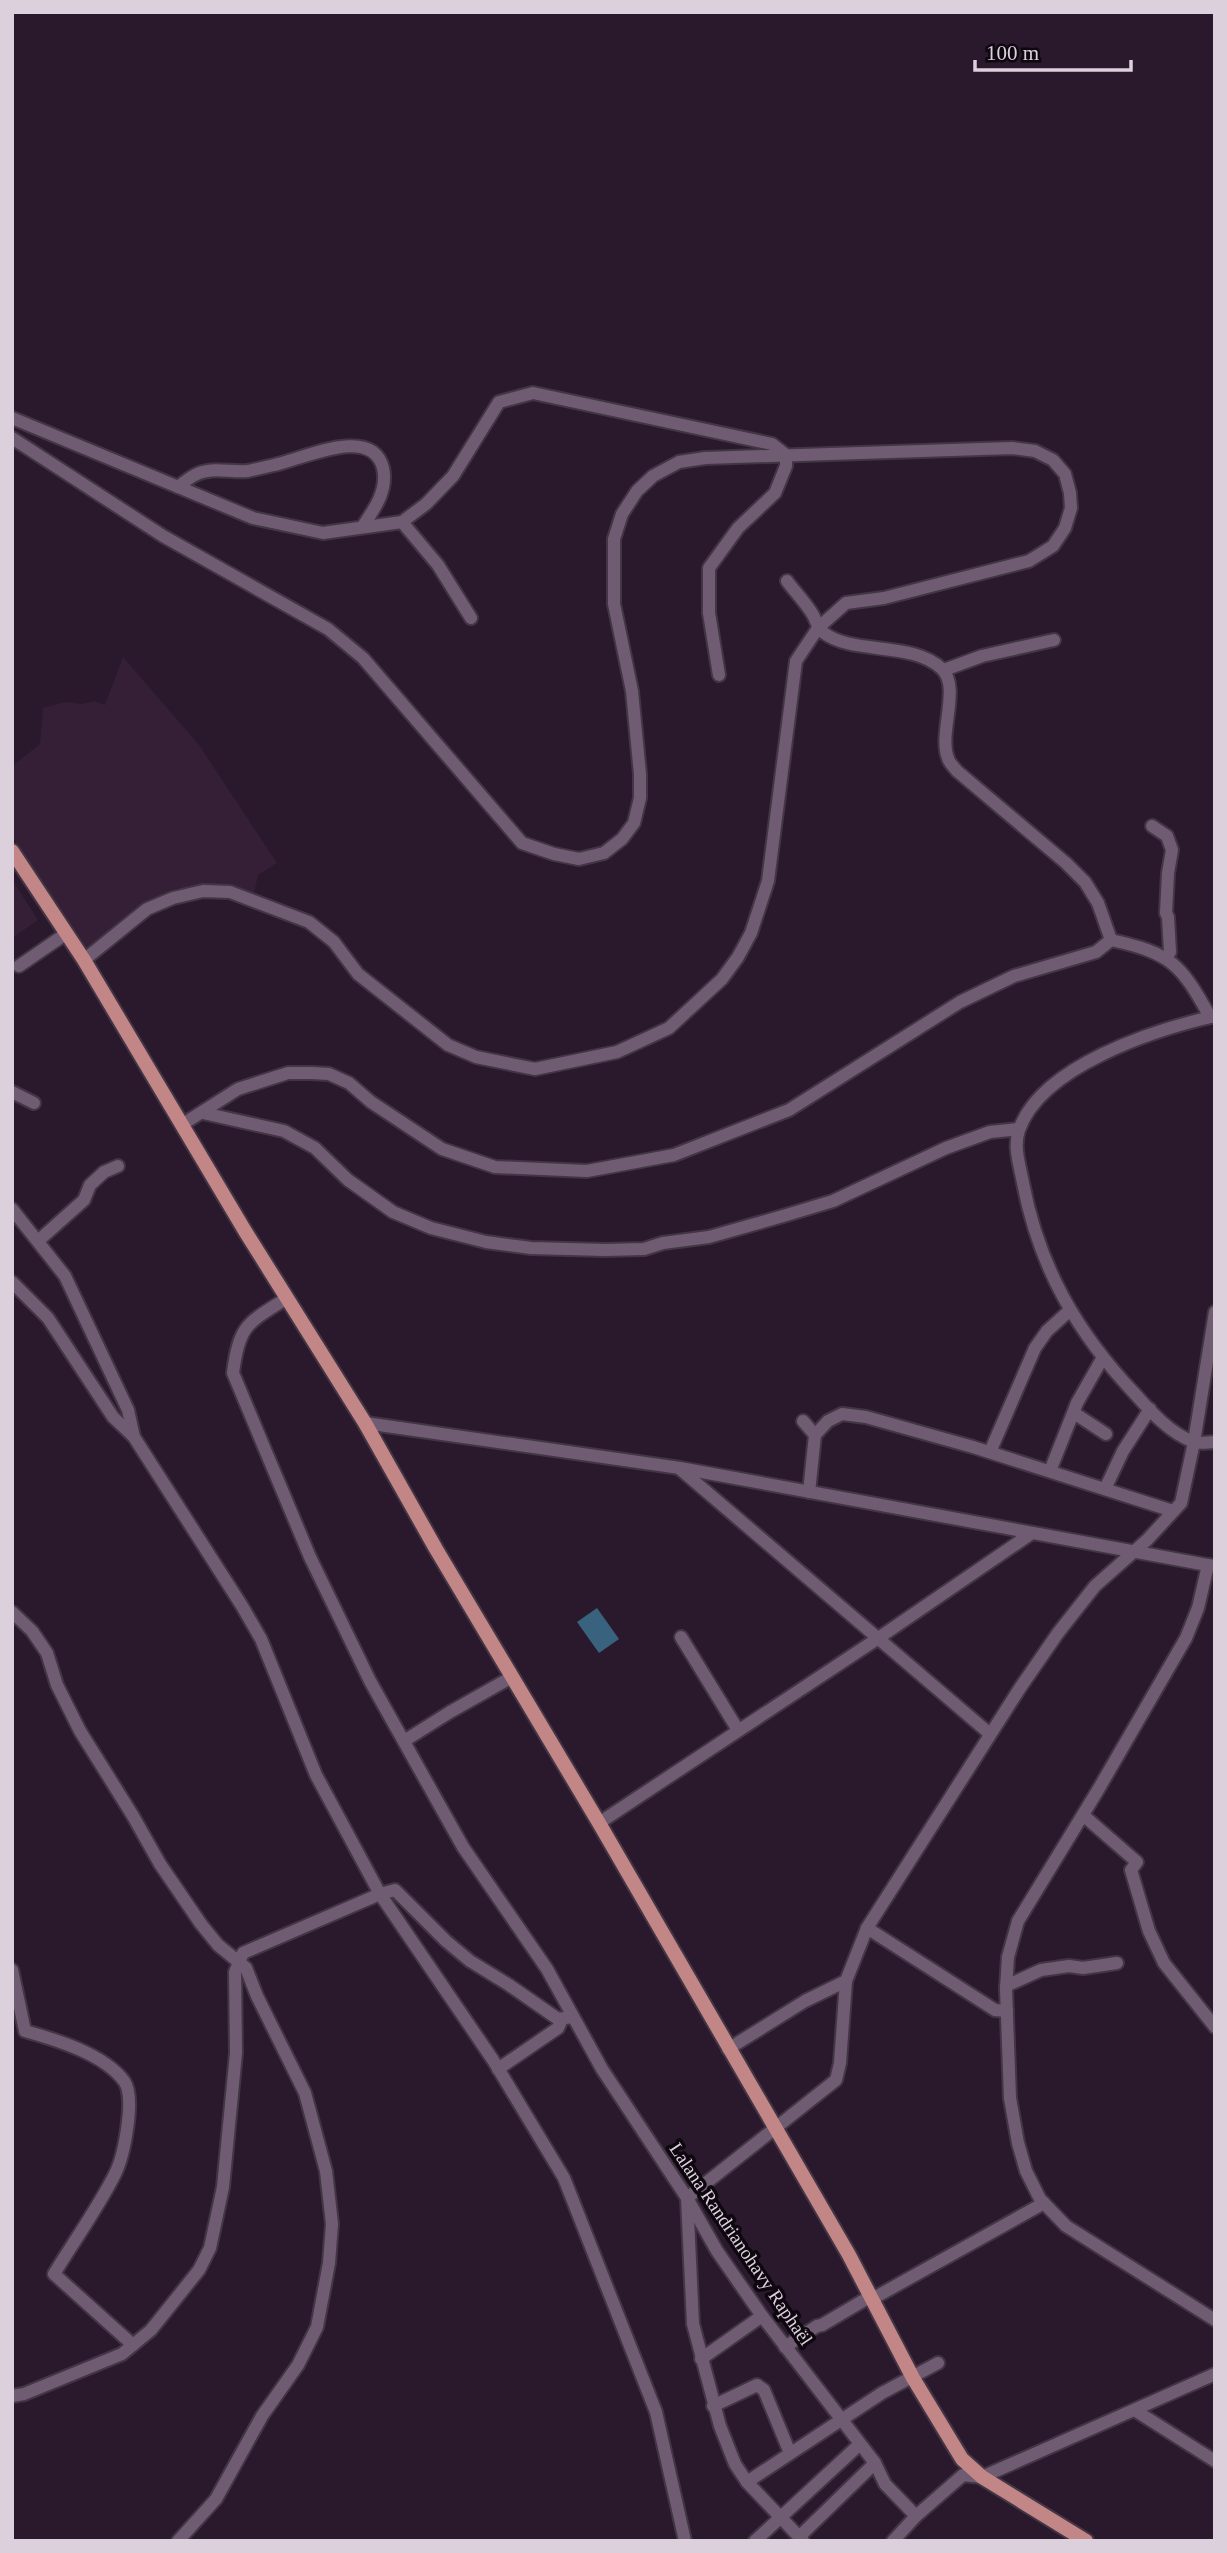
<svg xmlns="http://www.w3.org/2000/svg" width="1227" height="2553" font-family="'Times New Roman',serif">
  <rect width="100%" height="100%" fill="#2a192c"/>
  <g fill="#351f37">
    <path d="M123 657 199 745 277 863 258 875 254 893 204 884 174 889 150 900 88 949 12 837V766L40 744 43 708 65 702 82 704 94 701 105 705Z"/>
    <path d="M12 880 38 920 12 938Z"/>
  </g>
  <path fill="#39627f" d="M597 1608 619 1639 599 1653 577 1622Z"/>
  <g fill="none" stroke-linecap="round" stroke-linejoin="round">
    <g stroke="#423544" stroke-width="16">
      <g id="minor">
        <path d="M12 418 253 518 323 533 402 522 426 504 453 476 499 402 533 393 772 444 786 455V466L775 493 738 528 709 568V613L719 675"/>
        <path d="M12 438 163 536 328 629 363 658 522 843 554 854 579 859 604 853 622 839 634 823 640 798V774L632 691 614 604V539L622 514 637 491 653 476 679 462 705 458 1012 448 1035 451 1053 460 1065 474 1070 493 1071 508 1065 528 1053 546 1029 561 884 598 846 603 818 628 796 661 768 881 751 933 738 957 722 979 669 1028 617 1052 535 1069 476 1057 448 1045 358 974 334 942 309 922 230 892 203 891 173 898 147 909 84 960"/>
        <path d="M178 487C183 483 189 478 195 475 211 466 231 473 248 471 257 469 265 467 274 465 303 459 372 424 383 468 388 490 375 508 363 526"/>
        <path d="M402 522 438 565 471 618"/>
        <path d="M787 581C795 592 806 603 813 615 817 622 817 628 824 633 853 655 913 641 942 669 961 687 938 734 948 758 949 763 954 767 957 771L1066 863 1085 882 1098 903 1111 940"/>
        <path d="M944 670 982 656 1054 640"/>
        <path d="M1152 826 1167 836 1172 850 1168 873 1166 913 1168 917 1170 952 1166 958"/>
        <path d="M1111 940C1171 953 1181 964 1210 1017"/>
        <path d="M19 966 67 933"/>
        <path d="M1215 1016C1154 1030 1041 1066 1019 1130 1013 1147 1020 1166 1023 1183 1039 1267 1077 1333 1136 1395 1151 1412 1171 1434 1194 1442 1200 1444 1208 1442 1215 1442"/>
        <path d="M12 1092 34 1103"/>
        <path d="M203 1113 284 1131 315 1148 348 1180 393 1212 431 1228 486 1242 531 1248 605 1250 644 1249 663 1243 709 1237 783 1216 833 1201 946 1148 990 1132 1019 1129"/>
        <path d="M183 1124 238 1089 288 1073H312L329 1074 349 1083 371 1102 442 1149 495 1167 587 1171 674 1155 789 1110 960 1002 1014 976 1096 952 1111 940"/>
        <path d="M12 1209 65 1276 128 1410 134 1437 242 1606 261 1639 316 1775 380 1894 493 2060 564 2178 656 2412 685 2541"/>
        <path d="M38 1241 84 1200 90 1185 104 1172 118 1166"/>
        <path d="M12 1282 48 1318 113 1417 134 1437"/>
        <path d="M287 1298C248 1323 239 1324 233 1373L310 1557 370 1681 463 1847 547 1969 602 2069 687 2198 717 2251 762 2316 875 2463 885 2484 916 2516"/>
        <path d="M1074 1413 1106 1434"/>
        <path d="M803 1421 815 1435 809 1492"/>
        <path d="M365 1423 680 1468 1213 1566"/>
        <path d="M815 1435 828 1421 842 1414 866 1417 973 1447 1173 1511"/>
        <path d="M990 1452 1035 1348 1047 1331 1069 1311"/>
        <path d="M680 1469 990 1734"/>
        <path d="M1050 1471 1077 1403 1102 1359"/>
        <path d="M1105 1489 1123 1451 1150 1409"/>
        <path d="M1208 1565 1198 1608 1186 1638 1098 1790 1018 1921 1008 1957 1006 1989 1010 2098 1018 2143 1026 2171 1040 2199 1066 2226 1215 2320"/>
        <path d="M12 1612 32 1631 47 1653 57 1685 80 1731 133 1816 160 1864 201 1924 218 1945 246 1968 257 1996 305 2093 326 2171 332 2224 329 2263 317 2327 298 2365 262 2416 216 2499 178 2541"/>
        <path d="M681 1637 738 1730"/>
        <path d="M404 1741 450 1712 512 1677"/>
        <path d="M1083 1815 1137 1862 1131 1870 1149 1931 1164 1963 1215 2027"/>
        <path d="M599 1823 877 1639 1032 1533"/>
        <path d="M867 1928 995 2010 1007 2011"/>
        <path d="M12 1970 25 2031C57 2040 104 2054 124 2081 136 2097 124 2156 115 2174 98 2208 74 2241 54 2274L133 2345"/>
        <path d="M1006 1986 1041 1970 1069 1966 1083 1968 1117 1963"/>
        <path d="M728 2049 805 2001 846 1981 867 1928 1020 1688 1058 1633 1095 1586 1147 1540 1181 1503 1194 1442 1215 1312"/>
        <path d="M498 2069 558 2028 562 2019"/>
        <path d="M785 2347 817 2326 822 2325 866 2299H872L1044 2203"/>
        <path d="M701 2359 762 2316"/>
        <path d="M12 2396 24 2394 122 2354 151 2330 199 2270 210 2248 223 2187 236 2053 235 1972 243 1953 380 1894 395 1890 446 1941 470 1961 509 1985 558 2019 572 2017"/>
        <path d="M713 2406 757 2385 764 2390 790 2453"/>
        <path d="M1136 2411 1215 2461"/>
        <path d="M747 2482 882 2393 938 2363"/>
        <path d="M799 2537 875 2463"/>
        <path d="M755 2541 860 2444"/>
        <path d="M803 2541 747 2482 735 2464 720 2426 693 2324 687 2198 836 2080 840 2063 846 1981"/>
        <path d="M893 2541 916 2516 963 2475 982 2477 1215 2374"/>
      </g>
    </g>
    <g stroke="#423544" stroke-width="18">
      <path id="major" d="M12 851 84 960 245 1231 365 1423 436 1549 599 1823 849 2255 913 2378 962 2459 982 2477 1086 2541"/>
    </g>
    <use href="#minor" stroke="#705c72" stroke-width="12"/>
    <use href="#major" stroke="#c38686" stroke-width="14"/>
  </g>
  <g text-anchor="middle" dominant-baseline="central" stroke-width="7" stroke-linejoin="round" paint-order="stroke">
    <g font-size="19" fill="#dcd0dd" stroke="#0e070f">
      <text transform="translate(741 2244) rotate(56)">Lalana Randrianohavy Raphaël</text>
    </g>
  </g>
  <rect width="1227" height="2553" fill="none" stroke="#dcd0dd" stroke-width="28"/>
  <path d="M975 60v10h156v-10" fill="none" stroke="#dcd0dd" stroke-width="3.5"/>
  <text x="986" y="60" font-size="21" fill="#dcd0dd" stroke="#0e070f" stroke-width="5" paint-order="stroke">100 m</text>
</svg>
